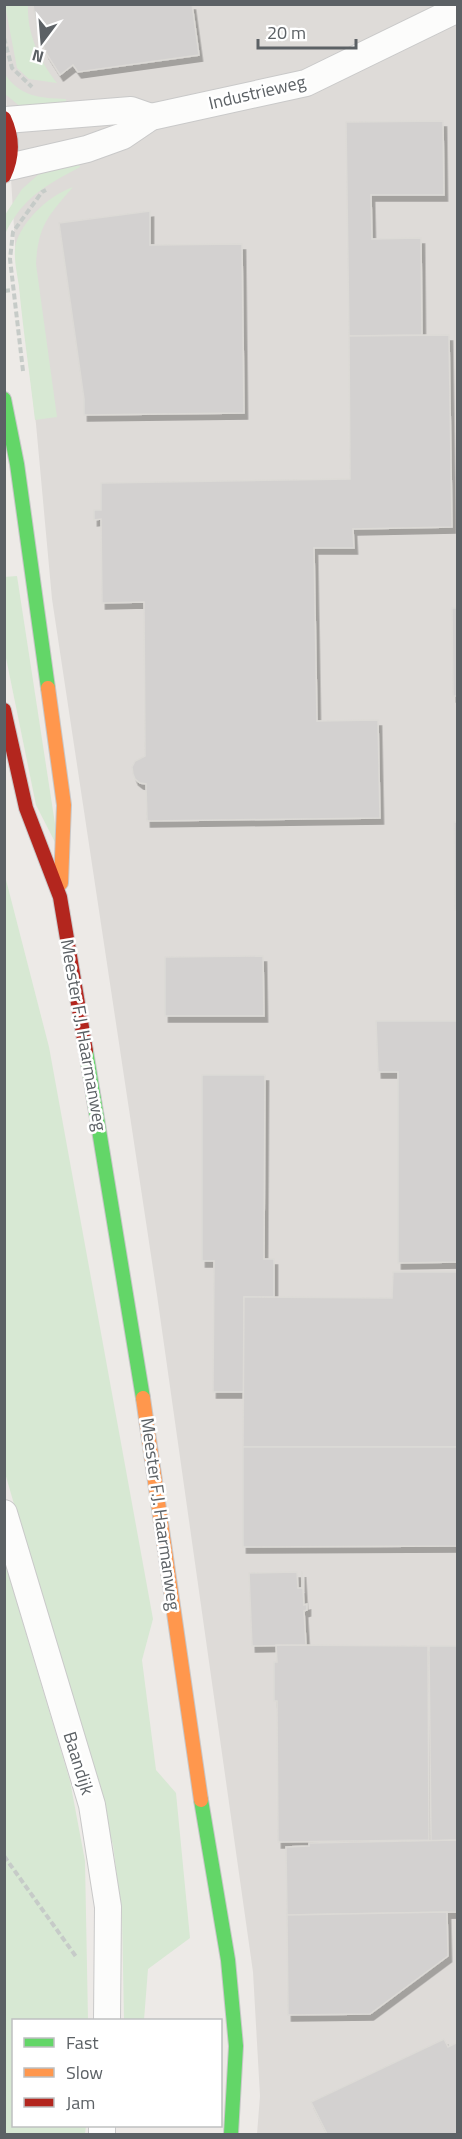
<svg xmlns="http://www.w3.org/2000/svg" width="462" height="2139" font-family="'Titillium Web',sans-serif">
  <defs>
    <filter id="shadow"><feDropShadow dx="3.5" dy="6" stdDeviation="0" flood-color="#0004"/></filter>
  </defs>
  <rect width="100%" height="100%" fill="#edeae7"/>
  <path fill="#dedbd8" d="M4 5H457V2134H257L260 2096 253 1972 157 1295 52 599 36 424 16 260 5 80Z"/>
  <g fill="#d7e8d3">
    <path d="M5 5H28C27 34 39 60 57 83L29 79 17 68Z"/>
    <path d="M4 73C20 97 40 98 66 99V106L22 108 5 94Z"/>
    <path d="M78 162 80 167C45 186 23 197 5 234V215L22 189 39 174 62 165Z"/>
    <path d="M73 187C49 215 38 225 36 264L57 417 35 420C30 375 23 331 19 286 17 273 12 253 17 240 26 217 50 195 73 187Z"/>
    <path d="M17 576 59 850 36 805 5 653 4 577Z"/>
    <path d="M4 872 49 1047 153 1619 142 1660 156 1770 176 1793 190 1938 148 1969 144 2020H124L122 1917 113 1845 5 1473Z"/>
    <path d="M5 1563 70 1781 85 1861 88 2020H14V2126H86L85 2134H5Z"/>
  </g>
  <g fill="#d3d1d0" stroke="#dcdad6" stroke-width="1.5" filter="url(#shadow)">
    <path d="M192 4 199 55 78 72 73 65 60 75 46 53 37 30 33 5Z"/>
    <path d="M443 121 444 195H371L372 239 421 238 422 335 349 336 346 122Z"/>
    <path d="M150 211V245L242 244 244 413 84 415V399L59 223Z"/>
    <path d="M449 335 452 527 353 529 354 548H314L317 721 378 720 380 818 147 821 146 784 140 783 135 779 133 774 132 767 135 761 145 756 144 602 102 603 101 519 94 520V510H101V483L350 479 349 336Z"/>
    <path d="M452 608H458V696H453Z"/>
    <path d="M454 822H458V910H455Z"/>
    <path d="M263 956 264 1016H165V957Z"/>
    <path d="M376 1021H458V1262L398 1263V1072H378Z"/>
    <path d="M202 1075H265L264 1259H274V1297H244V1392H213L214 1261H202Z"/>
    <path d="M393 1272H458V1447H243L244 1297 392 1298Z"/>
    <path d="M243 1447H458V1546L243 1547Z"/>
    <path d="M302 1571 304 1605 307 1604V1610L304 1611 306 1645 252 1646 249 1573 297 1572 298 1588H302Z"/>
    <path d="M276 1645 428 1646 429 1840 278 1842 277 1701H274V1662H277Z"/>
    <path d="M429 1646H458V1840L431 1841Z"/>
    <path d="M458 1840V1912L287 1915 286 1847 309 1846V1843Z"/>
    <path d="M447 1912 448 1956 370 2014 288 2015 287 1915Z"/>
    <path d="M444 2039 448 2047 458 2042V2134H327L311 2102Z"/>
  </g>
  <g fill="none" stroke-linecap="round" stroke-linejoin="round">
    <g stroke="#c9c9c9" stroke-width="28">
      <g id="street">
        <path d="M6 120 131 110 151 117"/>
        <path d="M9 167 87 149 123 136 151 117 306 83 458 9"/>
        <path d="M4 1513 92 1805 108 1907 107 2020"/>
        <path d="M102 2134V2126"/>
      </g>
    </g>
    <g stroke="#c8c7c8" stroke-width="16">
      <g id="fast">
        <path d="M4 399 17 464 48 688"/>
        <path d="M86 1051 143 1398"/>
        <path d="M201 1800 228 1960 236 2046 231 2134"/>
      </g>
    </g>
    <g stroke="#c8c7c8" stroke-width="16">
      <g id="slow">
        <path d="M48 688 64 805 61 883"/>
        <path d="M143 1398 201 1800"/>
      </g>
    </g>
    <g stroke="#c8c7c8" stroke-width="16">
      <g id="jam">
        <path d="M4 118C13 137 13 157 4 176"/>
        <path d="M4 710 26 808 60 897 86 1051"/>
      </g>
    </g>
    <g stroke="#c6cbc8" stroke-width="4" stroke-dasharray="6 3" stroke-linecap="butt">
      <path d="M4 38 12 68 32 87"/>
      <path d="M4 291 13 290"/>
      <path d="M23 371 10 259 13 232 42 192 46 190"/>
      <path d="M4 1856 77 1958"/>
      <path d="M4 2134H5"/>
    </g>
    <use href="#street" stroke="#fcfcfb" stroke-width="26"/>
    <use href="#fast" stroke="#63d668" stroke-width="14"/>
    <use href="#slow" stroke="#ff974d" stroke-width="14"/>
    <use href="#jam" stroke="#b3261e" stroke-width="14"/>
  </g>
  <g text-anchor="middle" dominant-baseline="central" stroke-width="5" stroke-linejoin="round" paint-order="stroke">
    <g font-size="18" fill="#5c6165" stroke="#fff">
      <text transform="translate(257 92) rotate(-13)">Industrieweg</text>
      <text transform="translate(84 1035) rotate(80)">Meester F.J. Haarmanweg</text>
      <text transform="translate(161 1514) rotate(82)">Meester F.J. Haarmanweg</text>
      <text transform="translate(79 1763) rotate(73)">Baandijk</text>
    </g>
  </g>
  <rect width="462" height="2139" fill="none" stroke="#5c6165" stroke-width="12"/>
  <rect x="12" y="2019" width="210" height="108" fill="#ffffff" stroke="#bec0c1" stroke-width="1.5"/>
  <rect x="24" y="2038" width="30" height="9" fill="#63d668" stroke="#bec0c1" stroke-width="1.5"/>
  <text x="66" y="2049" font-size="18" fill="#5c6165">Fast</text>
  <rect x="24" y="2068" width="30" height="9" fill="#ff974d" stroke="#bec0c1" stroke-width="1.5"/>
  <text x="66" y="2079" font-size="18" fill="#5c6165">Slow</text>
  <rect x="24" y="2098" width="30" height="9" fill="#b3261e" stroke="#bec0c1" stroke-width="1.5"/>
  <text x="66" y="2109" font-size="18" fill="#5c6165">Jam</text>
  <g transform="translate(42 42) rotate(196)" stroke="#ffffff" stroke-width="4.5" paint-order="stroke">
  <path d="M0-4.5L10 22L0 15L-10 22Z" fill="#5c6165"/>
  <text y="-9" font-size="16" font-weight="bold" text-anchor="middle" fill="#5c6165">N</text>
  </g>
  <path d="M258 39v9h98v-9" fill="none" stroke="#5c6165" stroke-width="3"/>
  <text x="267" y="39" font-size="18" fill="#5c6165" stroke="#ffffff" stroke-width="4.5" paint-order="stroke">20 m</text>
</svg>
